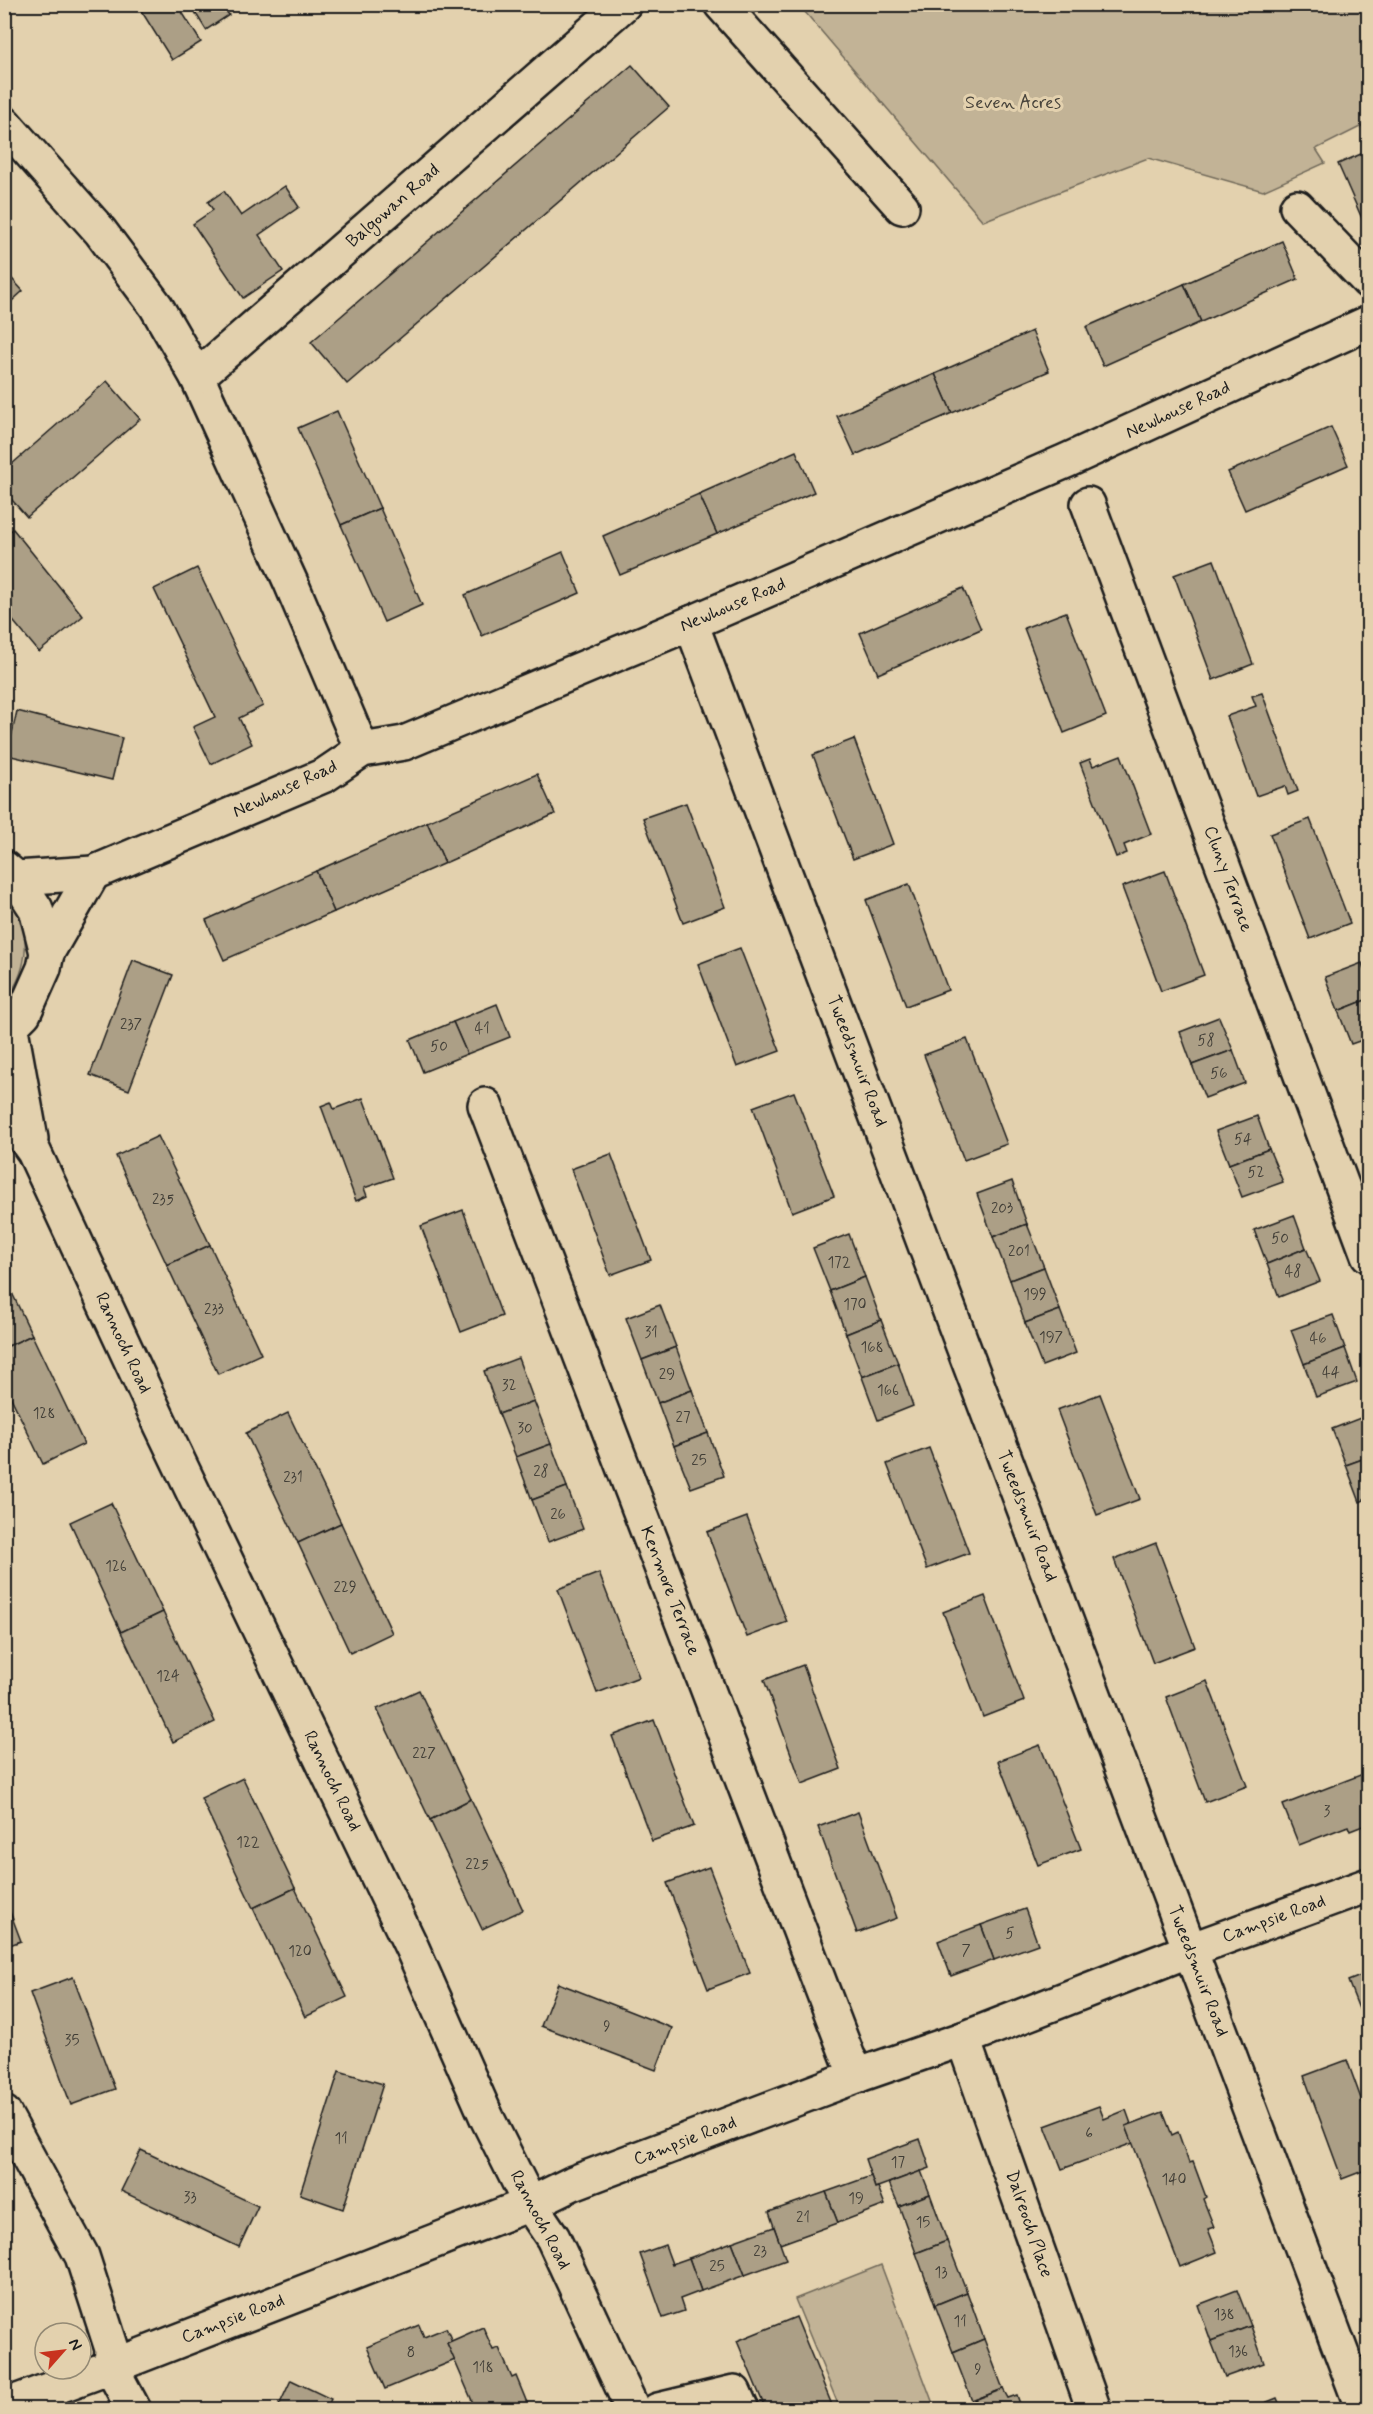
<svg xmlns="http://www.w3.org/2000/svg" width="1373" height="2414" font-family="Mynerve,sans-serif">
  <rect width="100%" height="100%" fill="#e3d1ae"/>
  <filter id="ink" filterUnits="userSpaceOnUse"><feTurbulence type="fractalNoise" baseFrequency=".0167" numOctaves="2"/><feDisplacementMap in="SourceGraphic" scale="12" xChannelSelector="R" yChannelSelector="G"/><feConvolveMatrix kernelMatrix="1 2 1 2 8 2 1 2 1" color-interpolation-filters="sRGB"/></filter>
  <g filter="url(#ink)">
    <g fill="#c2b396" stroke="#6f6859" stroke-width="1.5">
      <path d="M799 5H1368V123L1316 149 1325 163 1263 191 1148 158 983 221Z"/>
      <path d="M5 892C33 928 31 966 5 1002Z"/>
      <path d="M881 2265 935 2409H840L795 2299Z"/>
    </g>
    <g fill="#ac9f86" stroke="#1c1c1c" stroke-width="1.5">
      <path d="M137 4H177L201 42 172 60Z"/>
      <path d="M190 4H222L229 15 206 30Z"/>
      <path d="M632 65 669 107 347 384 311 342Z"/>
      <path d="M1368 151V221L1364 223 1338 164Z"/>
      <path d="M285 186 299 207 259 235 283 271 243 298 193 224 213 210 208 202 224 191 241 216Z"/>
      <path d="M1282 241 1298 279 1201 322 1184 284Z"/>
      <path d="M4 270 23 291 4 308Z"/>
      <path d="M1184 284 1201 322 1103 366 1086 327Z"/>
      <path d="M1032 331 1049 371 952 413 935 374Z"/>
      <path d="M935 374 952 413 855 455 837 416Z"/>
      <path d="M107 381 140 419 27 517 4 491V471Z"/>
      <path d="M337 411 380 508 341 525 298 428Z"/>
      <path d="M1331 427 1348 465 1245 510 1228 472Z"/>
      <path d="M796 451 814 492 717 534 699 494Z"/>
      <path d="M699 494 717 534 620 575 603 536Z"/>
      <path d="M380 508 422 605 384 622 341 525Z"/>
      <path d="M13 529 83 616 39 652 4 610V536Z"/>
      <path d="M563 552 580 593 482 636 465 595Z"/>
      <path d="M1214 560 1253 664 1213 680 1174 575Z"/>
      <path d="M197 568 263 706 239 718 252 744 211 764 193 727 215 717 154 589Z"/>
      <path d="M963 588 981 629 878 674 860 633Z"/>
      <path d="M1066 612 1106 716 1064 733 1024 628Z"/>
      <path d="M1262 693 1298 791 1288 795 1285 786 1256 796 1227 716 1256 706 1252 696Z"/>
      <path d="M17 711 122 738 112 780 7 755Z"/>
      <path d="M854 739 893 844 853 859 813 755Z"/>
      <path d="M1121 755 1151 834 1124 845 1127 853 1116 857 1080 763 1090 759 1093 766Z"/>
      <path d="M537 774 555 814 445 863 427 822Z"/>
      <path d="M686 803 725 907 683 923 643 818Z"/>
      <path d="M1310 819 1350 923 1310 939 1270 834Z"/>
      <path d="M427 822 445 863 334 912 316 871Z"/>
      <path d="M316 871 334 912 224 960 206 920Z"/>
      <path d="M1165 871 1204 975 1161 991 1122 887Z"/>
      <path d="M909 884 948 990 906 1006 866 900Z"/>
      <path d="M740 948 780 1051 737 1067 698 964Z"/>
      <path d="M133 960 173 975 129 1090 90 1075Z"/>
      <path d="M1362 963 1368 980V999L1338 1011 1325 977Z"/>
      <path d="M1368 999V1038L1351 1044 1338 1011Z"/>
      <path d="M497 1004 510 1037 467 1054 453 1022Z"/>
      <path d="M1219 1017 1233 1050 1192 1065 1180 1032Z"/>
      <path d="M453 1022 467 1054 423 1072 410 1040Z"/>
      <path d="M967 1039 1007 1144 964 1160 924 1055Z"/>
      <path d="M1233 1050 1245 1083 1205 1098 1192 1065Z"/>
      <path d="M1368 1075V1095L1362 1078Z"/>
      <path d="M794 1092 834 1196 792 1212 753 1107Z"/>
      <path d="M363 1098 393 1178 364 1188 367 1196 356 1201 321 1106 331 1102 334 1109Z"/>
      <path d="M1257 1116 1269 1149 1229 1164 1216 1131Z"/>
      <path d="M158 1136 210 1245 167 1265 116 1156Z"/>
      <path d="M1269 1149 1283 1182 1242 1197 1229 1164Z"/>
      <path d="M611 1154 651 1260 610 1275 571 1169Z"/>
      <path d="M1012 1181 1027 1224 993 1237 977 1194Z"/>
      <path d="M463 1210 502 1316 461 1332 421 1226Z"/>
      <path d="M1294 1215 1306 1248 1267 1264 1254 1230Z"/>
      <path d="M1027 1224 1044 1267 1010 1280 993 1237Z"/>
      <path d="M849 1234 865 1277 830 1291 813 1248Z"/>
      <path d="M210 1245 261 1354 218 1374 167 1265Z"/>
      <path d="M1306 1248 1320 1281 1279 1297 1267 1264Z"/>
      <path d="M1044 1267 1060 1310 1025 1323 1010 1280Z"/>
      <path d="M4 1276 32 1335 4 1348Z"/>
      <path d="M865 1277 881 1320 846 1334 830 1291Z"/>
      <path d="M660 1305 676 1347 642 1360 626 1318Z"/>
      <path d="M1060 1310 1076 1353 1042 1366 1025 1323Z"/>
      <path d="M1333 1315 1345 1348 1304 1364 1291 1330Z"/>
      <path d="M881 1320 898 1363 862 1377 846 1334Z"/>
      <path d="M32 1335 84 1444 43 1464 4 1383V1348Z"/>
      <path d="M676 1347 692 1390 658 1403 642 1360Z"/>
      <path d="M1345 1348 1357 1382 1316 1397 1304 1364Z"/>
      <path d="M518 1358 534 1401 499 1414 484 1371Z"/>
      <path d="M898 1363 913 1406 878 1420 862 1377Z"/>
      <path d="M692 1390 708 1433 674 1446 658 1403Z"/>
      <path d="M1100 1394 1140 1499 1097 1515 1057 1410Z"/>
      <path d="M534 1401 551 1444 516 1457 499 1414Z"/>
      <path d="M288 1413 341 1523 298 1543 246 1433Z"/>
      <path d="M1368 1415V1457L1346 1465 1332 1429Z"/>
      <path d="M708 1433 724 1476 691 1488 674 1446Z"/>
      <path d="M551 1444 567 1487 532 1500 516 1457Z"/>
      <path d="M929 1448 969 1553 927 1569 887 1464Z"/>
      <path d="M1368 1457V1498L1360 1502 1346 1465Z"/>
      <path d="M567 1487 583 1529 548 1542 532 1500Z"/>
      <path d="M111 1503 163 1612 121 1632 70 1522Z"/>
      <path d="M747 1517 787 1622 747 1637 707 1532Z"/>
      <path d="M341 1523 392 1633 350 1653 298 1543Z"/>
      <path d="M1156 1543 1195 1647 1153 1663 1114 1559Z"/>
      <path d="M599 1573 639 1677 597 1693 558 1589Z"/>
      <path d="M985 1596 1024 1701 983 1717 943 1612Z"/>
      <path d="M163 1612 215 1722 173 1742 121 1632Z"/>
      <path d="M803 1665 841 1769 802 1784 764 1680Z"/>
      <path d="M1207 1681 1247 1786 1205 1802 1166 1697Z"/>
      <path d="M419 1690 471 1799 430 1820 377 1709Z"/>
      <path d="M654 1720 694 1826 652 1841 612 1736Z"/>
      <path d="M1040 1745 1081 1849 1038 1865 998 1761Z"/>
      <path d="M1368 1772V1824L1350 1831 1348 1826 1299 1845 1283 1805Z"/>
      <path d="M243 1778 295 1888 253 1908 201 1798Z"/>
      <path d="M471 1799 523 1910 482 1929 430 1820Z"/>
      <path d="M858 1812 897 1918 857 1933 818 1827Z"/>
      <path d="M709 1867 750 1973 708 1989 667 1883Z"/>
      <path d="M295 1888 347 1997 305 2017 253 1908Z"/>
      <path d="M4 1896 21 1941 4 1947Z"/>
      <path d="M1025 1909 1038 1944 994 1960 981 1925Z"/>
      <path d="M981 1925 994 1960 951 1976 938 1941Z"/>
      <path d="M1368 1973V2023L1365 2024 1348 1981Z"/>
      <path d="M73 1977 115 2089 71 2105 30 1993Z"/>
      <path d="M558 1983 672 2028 656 2070 541 2026Z"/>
      <path d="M1347 2060 1368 2118V2169L1342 2179 1304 2076Z"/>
      <path d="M339 2071 383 2084 343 2209 300 2194Z"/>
      <path d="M1099 2106 1104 2119 1126 2110 1131 2124 1126 2126 1133 2143 1062 2169 1045 2126Z"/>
      <path d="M1163 2112 1172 2135 1178 2132 1189 2163 1193 2162 1206 2197 1203 2199 1214 2227 1208 2229 1217 2252 1180 2267 1126 2126Z"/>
      <path d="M920 2139 930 2168 875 2188 865 2159Z"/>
      <path d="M141 2150 258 2206 239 2247 121 2191Z"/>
      <path d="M921 2171 930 2194 899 2206 889 2183Z"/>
      <path d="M871 2176 875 2188 878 2187 885 2205 838 2223 826 2192Z"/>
      <path d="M826 2192 838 2223 780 2244 769 2212Z"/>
      <path d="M930 2194 947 2241 916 2253 899 2206Z"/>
      <path d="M1368 2221V2248L1360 2224Z"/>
      <path d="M774 2227 786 2260 745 2275 732 2242Z"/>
      <path d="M947 2241 967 2292 935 2305 916 2253Z"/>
      <path d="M732 2242 745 2275 701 2291 689 2258Z"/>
      <path d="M665 2245 672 2264 689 2258 701 2291 680 2299 684 2311 663 2318 640 2254Z"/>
      <path d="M1237 2290 1251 2326 1211 2341 1198 2305Z"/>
      <path d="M967 2292 984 2339 953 2352 935 2305Z"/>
      <path d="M796 2317 834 2410H766L737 2341Z"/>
      <path d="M419 2325 424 2337 446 2328 452 2341 447 2343 455 2360 385 2389 367 2347Z"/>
      <path d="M1251 2326 1264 2363 1225 2377 1211 2341Z"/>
      <path d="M483 2327 493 2350 499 2348 512 2378 516 2376 530 2410H476L447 2343Z"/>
      <path d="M984 2339 1003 2389 972 2401 953 2352Z"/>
      <path d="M291 2380 331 2399 326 2410H277Z"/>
      <path d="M1003 2389 1008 2398 1017 2395 1022 2410H962L974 2405 972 2401Z"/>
      <path d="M1277 2398 1282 2410H1247Z"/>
    </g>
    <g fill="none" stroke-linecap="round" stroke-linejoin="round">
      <g stroke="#1c1c1c" stroke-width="38">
        <g id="minor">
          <path d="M721 4 902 207"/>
          <path d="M4 123 100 231 156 306 197 377 291 583 362 750"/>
          <path d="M1297 207 1368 281"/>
          <path d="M197 377 624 4"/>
          <path d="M1088 504 1368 1255"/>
          <path d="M691 623 1363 2410"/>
          <path d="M4 868 16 878 36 909 47 953 44 968 24 1013 4 1033"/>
          <path d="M16 878 93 873 325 775 362 750 404 743 691 623 1066 461 1368 323"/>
          <path d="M47 953 93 873"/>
          <path d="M11 1029 31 1139"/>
          <path d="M485 1105 848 2057 859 2075"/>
          <path d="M4 1110 34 1152 161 1425 412 1948 487 2118 530 2204 553 2238 633 2410"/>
          <path d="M963 2039 1094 2410"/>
          <path d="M4 2113 82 2256 112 2349 111 2367 134 2410"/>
          <path d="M4 2406 111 2367 530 2204 573 2183 859 2075 963 2039 1190 1950 1368 1885"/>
          <path d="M658 2410 734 2392 742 2410"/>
        </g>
      </g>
      <use href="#minor" stroke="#e3d1ae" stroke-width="33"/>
    </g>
  </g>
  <g text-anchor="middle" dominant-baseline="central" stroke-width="6" stroke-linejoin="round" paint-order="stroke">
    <g font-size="15" fill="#403d36">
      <text x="131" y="1025">237</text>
      <text x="482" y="1029">41</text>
      <text x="1206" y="1041">58</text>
      <text x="439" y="1047">50</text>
      <text x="1219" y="1074">56</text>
      <text x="1243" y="1140">54</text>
      <text x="1256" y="1173">52</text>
      <text x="163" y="1200">235</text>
      <text x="1002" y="1209">203</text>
      <text x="1280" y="1239">50</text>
      <text x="1019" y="1252">201</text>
      <text x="839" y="1263">172</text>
      <text x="1293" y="1272">48</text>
      <text x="1035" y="1295">199</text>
      <text x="855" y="1305">170</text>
      <text x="214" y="1310">233</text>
      <text x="651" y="1333">31</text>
      <text x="1051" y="1338">197</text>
      <text x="1318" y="1339">46</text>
      <text x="872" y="1348">168</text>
      <text x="1331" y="1373">44</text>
      <text x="667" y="1375">29</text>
      <text x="509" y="1386">32</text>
      <text x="888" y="1391">166</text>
      <text x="44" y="1414">128</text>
      <text x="683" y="1418">27</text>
      <text x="525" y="1429">30</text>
      <text x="699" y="1461">25</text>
      <text x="541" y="1472">28</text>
      <text x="293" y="1478">231</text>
      <text x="558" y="1515">26</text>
      <text x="116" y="1567">126</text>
      <text x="345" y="1588">229</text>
      <text x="168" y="1677">124</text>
      <text x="424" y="1754">227</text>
      <text x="1327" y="1812">3</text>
      <text x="248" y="1843">122</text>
      <text x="477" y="1865">225</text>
      <text x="1010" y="1934">5</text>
      <text x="966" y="1951">7</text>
      <text x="300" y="1952">120</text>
      <text x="607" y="2027">9</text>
      <text x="72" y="2041">35</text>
      <text x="1089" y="2134">6</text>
      <text x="341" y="2139">11</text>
      <text x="898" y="2163">17</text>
      <text x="1174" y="2180">140</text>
      <text x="190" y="2198">33</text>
      <text x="856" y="2199">19</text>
      <text x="803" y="2218">21</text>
      <text x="923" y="2223">15</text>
      <text x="760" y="2252">23</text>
      <text x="717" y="2267">25</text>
      <text x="941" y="2273">13</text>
      <text x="1224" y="2315">138</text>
      <text x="960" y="2322">11</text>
      <text x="1238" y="2352">136</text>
      <text x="411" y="2353">8</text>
      <text x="483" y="2368">118</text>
      <text x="978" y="2370">9</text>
    </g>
    <g font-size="18" fill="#46423a" stroke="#e3d1ae">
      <text x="1013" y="103">Seven Acres</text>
    </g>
    <g font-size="18" fill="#1c1c1c" stroke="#e3d1ae">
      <text transform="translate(393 206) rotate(-41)">Balgowan Road</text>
      <text transform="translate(1178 410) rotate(-25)">Newhouse Road</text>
      <text transform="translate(733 605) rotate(-23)">Newhouse Road</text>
      <text transform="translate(285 789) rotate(-25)">Newhouse Road</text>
      <text transform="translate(1228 879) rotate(70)">Cluny Terrace</text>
      <text transform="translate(857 1061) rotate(69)">Tweedsmuir Road</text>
      <text transform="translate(123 1343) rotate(65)">Rannoch Road</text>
      <text transform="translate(1027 1516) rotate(69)">Tweedsmuir Road</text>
      <text transform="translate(670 1591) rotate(69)">Kenmore Terrace</text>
      <text transform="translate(332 1781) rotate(64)">Rannoch Road</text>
      <text transform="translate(1274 1919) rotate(-20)">Campsie Road</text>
      <text transform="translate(1198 1971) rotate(69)">Tweedsmuir Road</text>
      <text transform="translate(685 2141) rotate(-21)">Campsie Road</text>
      <text transform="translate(540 2220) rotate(62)">Rannoch Road</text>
      <text transform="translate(1029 2224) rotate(71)">Dalreoch Place</text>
      <text transform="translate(233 2319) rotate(-21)">Campsie Road</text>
    </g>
  </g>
  <rect width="1373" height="2414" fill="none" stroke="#e3d1ae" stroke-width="24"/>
  <rect x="12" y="12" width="1349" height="2390" fill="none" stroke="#1c1c1c" stroke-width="2" filter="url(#ink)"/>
  <g transform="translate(63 2351) rotate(62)"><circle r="28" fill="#e3d1ae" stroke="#938974" stroke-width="1.5"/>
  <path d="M0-4.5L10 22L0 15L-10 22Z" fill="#c8321e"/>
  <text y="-9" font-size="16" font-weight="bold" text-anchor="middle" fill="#1c1c1c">N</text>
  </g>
</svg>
